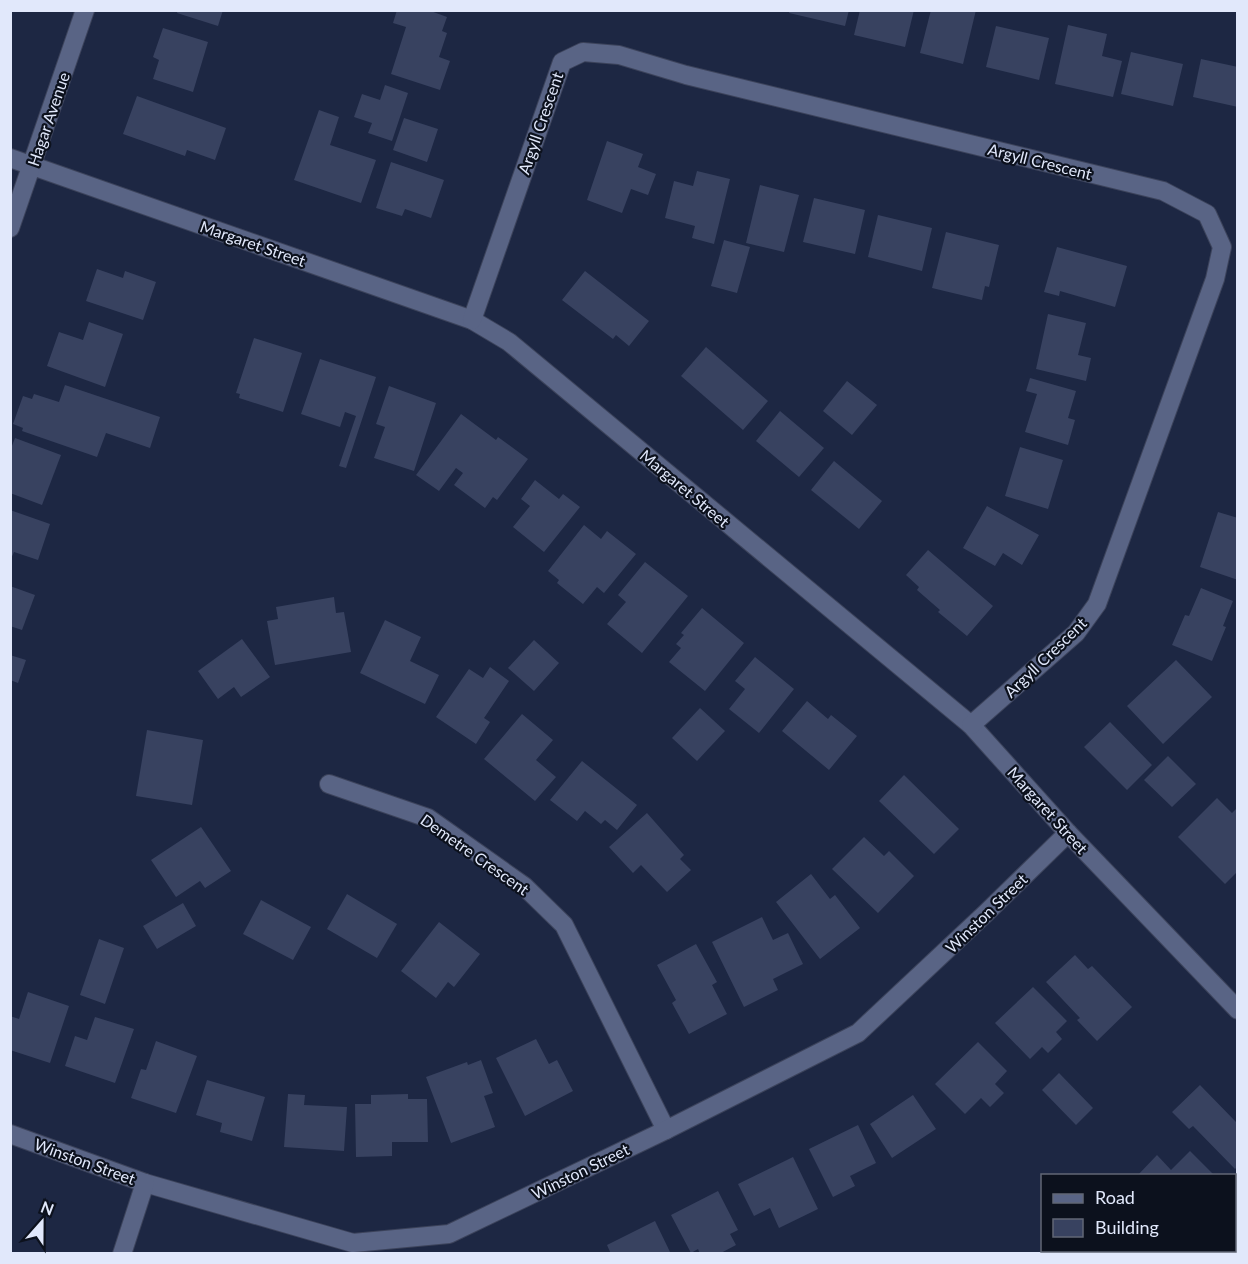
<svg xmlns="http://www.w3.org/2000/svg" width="1248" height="1264" font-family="Lato,sans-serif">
  <rect width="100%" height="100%" fill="#1d2743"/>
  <g fill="#384260">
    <path d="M178 10H223L218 26 177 13Z"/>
    <path d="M397 10H428L447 17 442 31 447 33 439 57 450 61 440 90 391 74 406 27 393 23Z"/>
    <path d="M790 10H849L845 26 789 13Z"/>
    <path d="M860 10H914L905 47 854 35Z"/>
    <path d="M931 10H976L963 64 920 53Z"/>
    <path d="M1068 25 1107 34 1102 56 1122 61 1113 97 1055 84Z"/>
    <path d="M996 26 1049 38 1039 80 986 67Z"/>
    <path d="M163 28 208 42 193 92 153 79 159 60 153 57Z"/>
    <path d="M1131 52 1183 64 1173 106 1121 94Z"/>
    <path d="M1201 59 1238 67V107L1193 97Z"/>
    <path d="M385 85 408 93 392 141 368 133 372 123 354 117 362 94 380 100Z"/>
    <path d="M137 96 226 128 215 160 187 150 185 156 123 134Z"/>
    <path d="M319 110 339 117 330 145 376 160 361 203 294 180Z"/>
    <path d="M404 118 438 129 427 162 393 150Z"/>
    <path d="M607 141 643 154 638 167 656 174 648 195 631 189 622 213 587 200Z"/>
    <path d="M391 162 444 180 431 218 405 209 402 216 376 208Z"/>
    <path d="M697 171 730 179 714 244 692 238 695 226 665 218 674 181 693 186Z"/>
    <path d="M760 185 799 195 784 252 746 243Z"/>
    <path d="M814 198 865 210 855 254 803 242Z"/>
    <path d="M878 215 932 228 922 271 868 257Z"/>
    <path d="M946 232 999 245 989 287 985 286 982 300 932 288Z"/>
    <path d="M724 240 750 247 737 293 711 286Z"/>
    <path d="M1057 247 1127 266 1115 307 1060 291 1059 296 1044 292Z"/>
    <path d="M97 269 123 278 125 271 156 282 143 320 86 301Z"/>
    <path d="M585 271 649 321 629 346 616 335 613 339 562 300Z"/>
    <path d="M1048 314 1086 323 1078 355 1091 358 1086 381 1036 369Z"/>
    <path d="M89 322 123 334 105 387 47 366 59 332 83 340Z"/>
    <path d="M254 338 302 353 283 412 239 398 240 394 236 393Z"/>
    <path d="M706 347 768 401 743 430 681 376Z"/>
    <path d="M320 359 376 377 346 468 339 466 356 416 345 412 340 427 301 414Z"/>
    <path d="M1030 378 1076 391 1068 418 1075 420 1068 445 1025 432 1037 394 1026 391Z"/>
    <path d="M847 381 877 405 852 435 823 411Z"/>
    <path d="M65 385 160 417 150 448 106 433 97 457 22 431 23 428 13 424 23 396 32 399 34 394 59 402Z"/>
    <path d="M389 386 436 403 414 471 374 458 385 427 376 424Z"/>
    <path d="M780 411 824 448 799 477 756 441Z"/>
    <path d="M461 414 496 440 498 437 528 459 497 500 493 497 485 508 454 485 463 473 456 468 439 491 416 475Z"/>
    <path d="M15 438 61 455 42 505 10 493V451Z"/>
    <path d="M1020 447 1063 460 1048 509 1005 496Z"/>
    <path d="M834 461 882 501 859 529 811 490Z"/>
    <path d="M535 480 559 499 563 494 580 507 544 552 513 527 530 506 521 499Z"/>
    <path d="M987 506 1039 535 1022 565 1003 553 995 566 963 548Z"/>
    <path d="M10 510 50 524 38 560 14 552 10 561Z"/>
    <path d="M1218 512 1238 518V580L1200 567Z"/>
    <path d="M584 525 601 539 607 531 636 554 604 593 597 587 583 604 557 583 559 580 548 571Z"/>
    <path d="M928 550 993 606 967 636 938 612 940 610 917 590 919 587 906 575Z"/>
    <path d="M645 562 688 596 642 653 607 624 626 602 618 595Z"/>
    <path d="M10 586 35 595 22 630 10 626Z"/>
    <path d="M1201 588 1233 601 1223 626 1226 627 1212 661 1172 645 1185 615 1189 616Z"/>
    <path d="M334 597 336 613 344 612 351 652 275 665 267 621 278 619 276 607Z"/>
    <path d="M702 608 744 643 705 691 669 662 681 648 676 644 684 635 681 633Z"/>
    <path d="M385 620 421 637 410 661 439 675 425 704 360 673Z"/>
    <path d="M242 639 270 677 241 697 234 687 218 699 198 671Z"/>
    <path d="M534 640 559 663 534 691 508 668Z"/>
    <path d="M10 655 26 660 18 683 10 680Z"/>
    <path d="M755 657 794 689 759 733 729 709 745 689 735 681Z"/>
    <path d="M1176 660 1212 697 1163 744 1127 706Z"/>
    <path d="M490 667 509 681 484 718 490 722 476 744 436 717 469 669 483 678Z"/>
    <path d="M807 701 828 719 831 715 857 736 829 770 782 731Z"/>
    <path d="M700 708 725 731 697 761 672 738Z"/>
    <path d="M522 714 553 740 536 760 556 777 535 801 484 759Z"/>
    <path d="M1110 722 1152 765 1127 790 1084 747Z"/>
    <path d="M147 730 203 740 192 805 136 796Z"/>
    <path d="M1168 756 1196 784 1172 807 1144 780Z"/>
    <path d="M582 761 637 805 617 830 605 820 601 824 585 811 577 821 550 800Z"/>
    <path d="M904 775 959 829 934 854 879 801Z"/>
    <path d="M1217 798 1232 813 1238 807V871L1225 884 1178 837Z"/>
    <path d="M647 813 684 855 680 859 691 870 667 892 641 865 633 873 609 847Z"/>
    <path d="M201 827 231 871 205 888 200 881 176 897 151 860Z"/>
    <path d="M864 837 884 856 889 851 914 876 878 913 832 869Z"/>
    <path d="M811 874 830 899 835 895 860 928 820 959 776 902Z"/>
    <path d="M347 894 397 924 377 958 327 929Z"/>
    <path d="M261 900 311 927 293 960 243 934Z"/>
    <path d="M183 903 196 926 157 949 143 926Z"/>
    <path d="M762 917 773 940 788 933 803 964 773 979 778 990 744 1007 712 942Z"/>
    <path d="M439 922 480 954 454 987 448 982 436 998 401 971Z"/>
    <path d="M99 939 124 948 105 1004 80 995Z"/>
    <path d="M696 944 717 982 712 985 727 1014 689 1034 672 1003 676 1000 657 965Z"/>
    <path d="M1075 955 1088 969 1092 966 1132 1007 1097 1041 1077 1020 1080 1018 1046 982Z"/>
    <path d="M1033 987 1067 1021 1056 1032 1062 1039 1048 1053 1042 1047 1030 1059 995 1023Z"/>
    <path d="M28 992 69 1006 50 1063 10 1050V1016L19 1019Z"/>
    <path d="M95 1017 134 1029 115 1083 65 1066 75 1036 87 1040Z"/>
    <path d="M536 1039 549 1064 557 1060 573 1091 525 1116 496 1058Z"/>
    <path d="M156 1041 197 1056 176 1113 131 1098 141 1069 146 1070Z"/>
    <path d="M978 1042 1007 1071 995 1084 1004 1093 990 1107 981 1098 965 1114 935 1084Z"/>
    <path d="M481 1060 493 1093 484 1096 495 1127 451 1143 426 1077 467 1062 468 1065Z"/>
    <path d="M1059 1073 1093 1108 1076 1125 1042 1090Z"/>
    <path d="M207 1080 265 1097 252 1141 220 1132 222 1123 196 1115Z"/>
    <path d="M1200 1085 1236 1122 1238 1120V1166L1235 1169 1193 1126 1189 1129 1172 1112Z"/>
    <path d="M288 1094 305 1095 304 1105 347 1107 344 1151 284 1147Z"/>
    <path d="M408 1094V1099H427L428 1142H392V1156L356 1157 355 1104H371V1095Z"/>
    <path d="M913 1095 936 1129 892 1158 870 1124Z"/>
    <path d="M858 1125 876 1163 850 1176 855 1186 833 1197 809 1149Z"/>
    <path d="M1190 1151 1215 1176H1137L1157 1155 1171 1170Z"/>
    <path d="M793 1157 818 1209 779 1228 770 1208 754 1216 738 1184Z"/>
    <path d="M718 1191 738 1230 730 1234 736 1245 719 1254H700L698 1249 691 1253 671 1215Z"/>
    <path d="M655 1221 671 1254H611L607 1245Z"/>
    <path d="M1100 1250H1162L1159 1254H1103Z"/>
  </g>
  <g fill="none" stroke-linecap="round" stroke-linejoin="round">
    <g stroke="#3c435b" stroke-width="20">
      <g id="street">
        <path d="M10 158 472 320 509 342 971 725 1068 833 1238 1010"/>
        <path d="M10 228 85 10"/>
        <path d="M472 320 562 62 583 52 619 55 686 75 1163 191 1207 214 1222 247 1215 279 1097 604 1076 633 971 725"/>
        <path d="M329 784 428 818 524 886 564 925 666 1130"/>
        <path d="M10 1134 145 1183 353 1243 449 1234 666 1130 858 1033 986 913 1068 833"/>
        <path d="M122 1254 145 1183"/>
      </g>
    </g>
    <use href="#street" stroke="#596485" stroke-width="18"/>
  </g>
  <g text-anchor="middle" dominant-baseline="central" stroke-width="4.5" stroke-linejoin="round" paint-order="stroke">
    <g font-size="16" fill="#e1e8fb" stroke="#0c111d">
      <text transform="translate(48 119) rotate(-71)">Hagar Avenue</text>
      <text transform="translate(540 123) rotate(-71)">Argyll Crescent</text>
      <text transform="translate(1040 161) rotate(14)">Argyll Crescent</text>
      <text transform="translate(253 243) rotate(19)">Margaret Street</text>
      <text transform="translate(685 488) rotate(40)">Margaret Street</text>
      <text transform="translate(1045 657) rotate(-44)">Argyll Crescent</text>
      <text transform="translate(1048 810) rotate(48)">Margaret Street</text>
      <text transform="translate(475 854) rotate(35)">Demetre Crescent</text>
      <text transform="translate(986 913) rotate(-44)">Winston Street</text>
      <text transform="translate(85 1161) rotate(20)">Winston Street</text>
      <text transform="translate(580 1171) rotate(-26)">Winston Street</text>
    </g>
  </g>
  <rect width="1248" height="1264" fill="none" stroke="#e1e8fb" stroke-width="24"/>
  <rect x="1041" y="1174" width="195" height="78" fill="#0c111d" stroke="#616776" stroke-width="1.5"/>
  <rect x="1053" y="1194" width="30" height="9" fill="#596485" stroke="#616776" stroke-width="1.5"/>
  <text x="1095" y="1204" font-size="18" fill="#e1e8fb">Road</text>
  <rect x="1053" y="1219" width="30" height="18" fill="#384260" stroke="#616776" stroke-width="1.5"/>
  <text x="1095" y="1234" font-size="18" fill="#e1e8fb">Building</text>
  <g transform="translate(42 1222) rotate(21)" stroke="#0c111d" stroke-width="4.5" paint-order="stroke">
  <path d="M0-4.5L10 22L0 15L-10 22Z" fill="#e1e8fb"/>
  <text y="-9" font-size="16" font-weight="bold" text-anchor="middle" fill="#e1e8fb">N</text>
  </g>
</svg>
